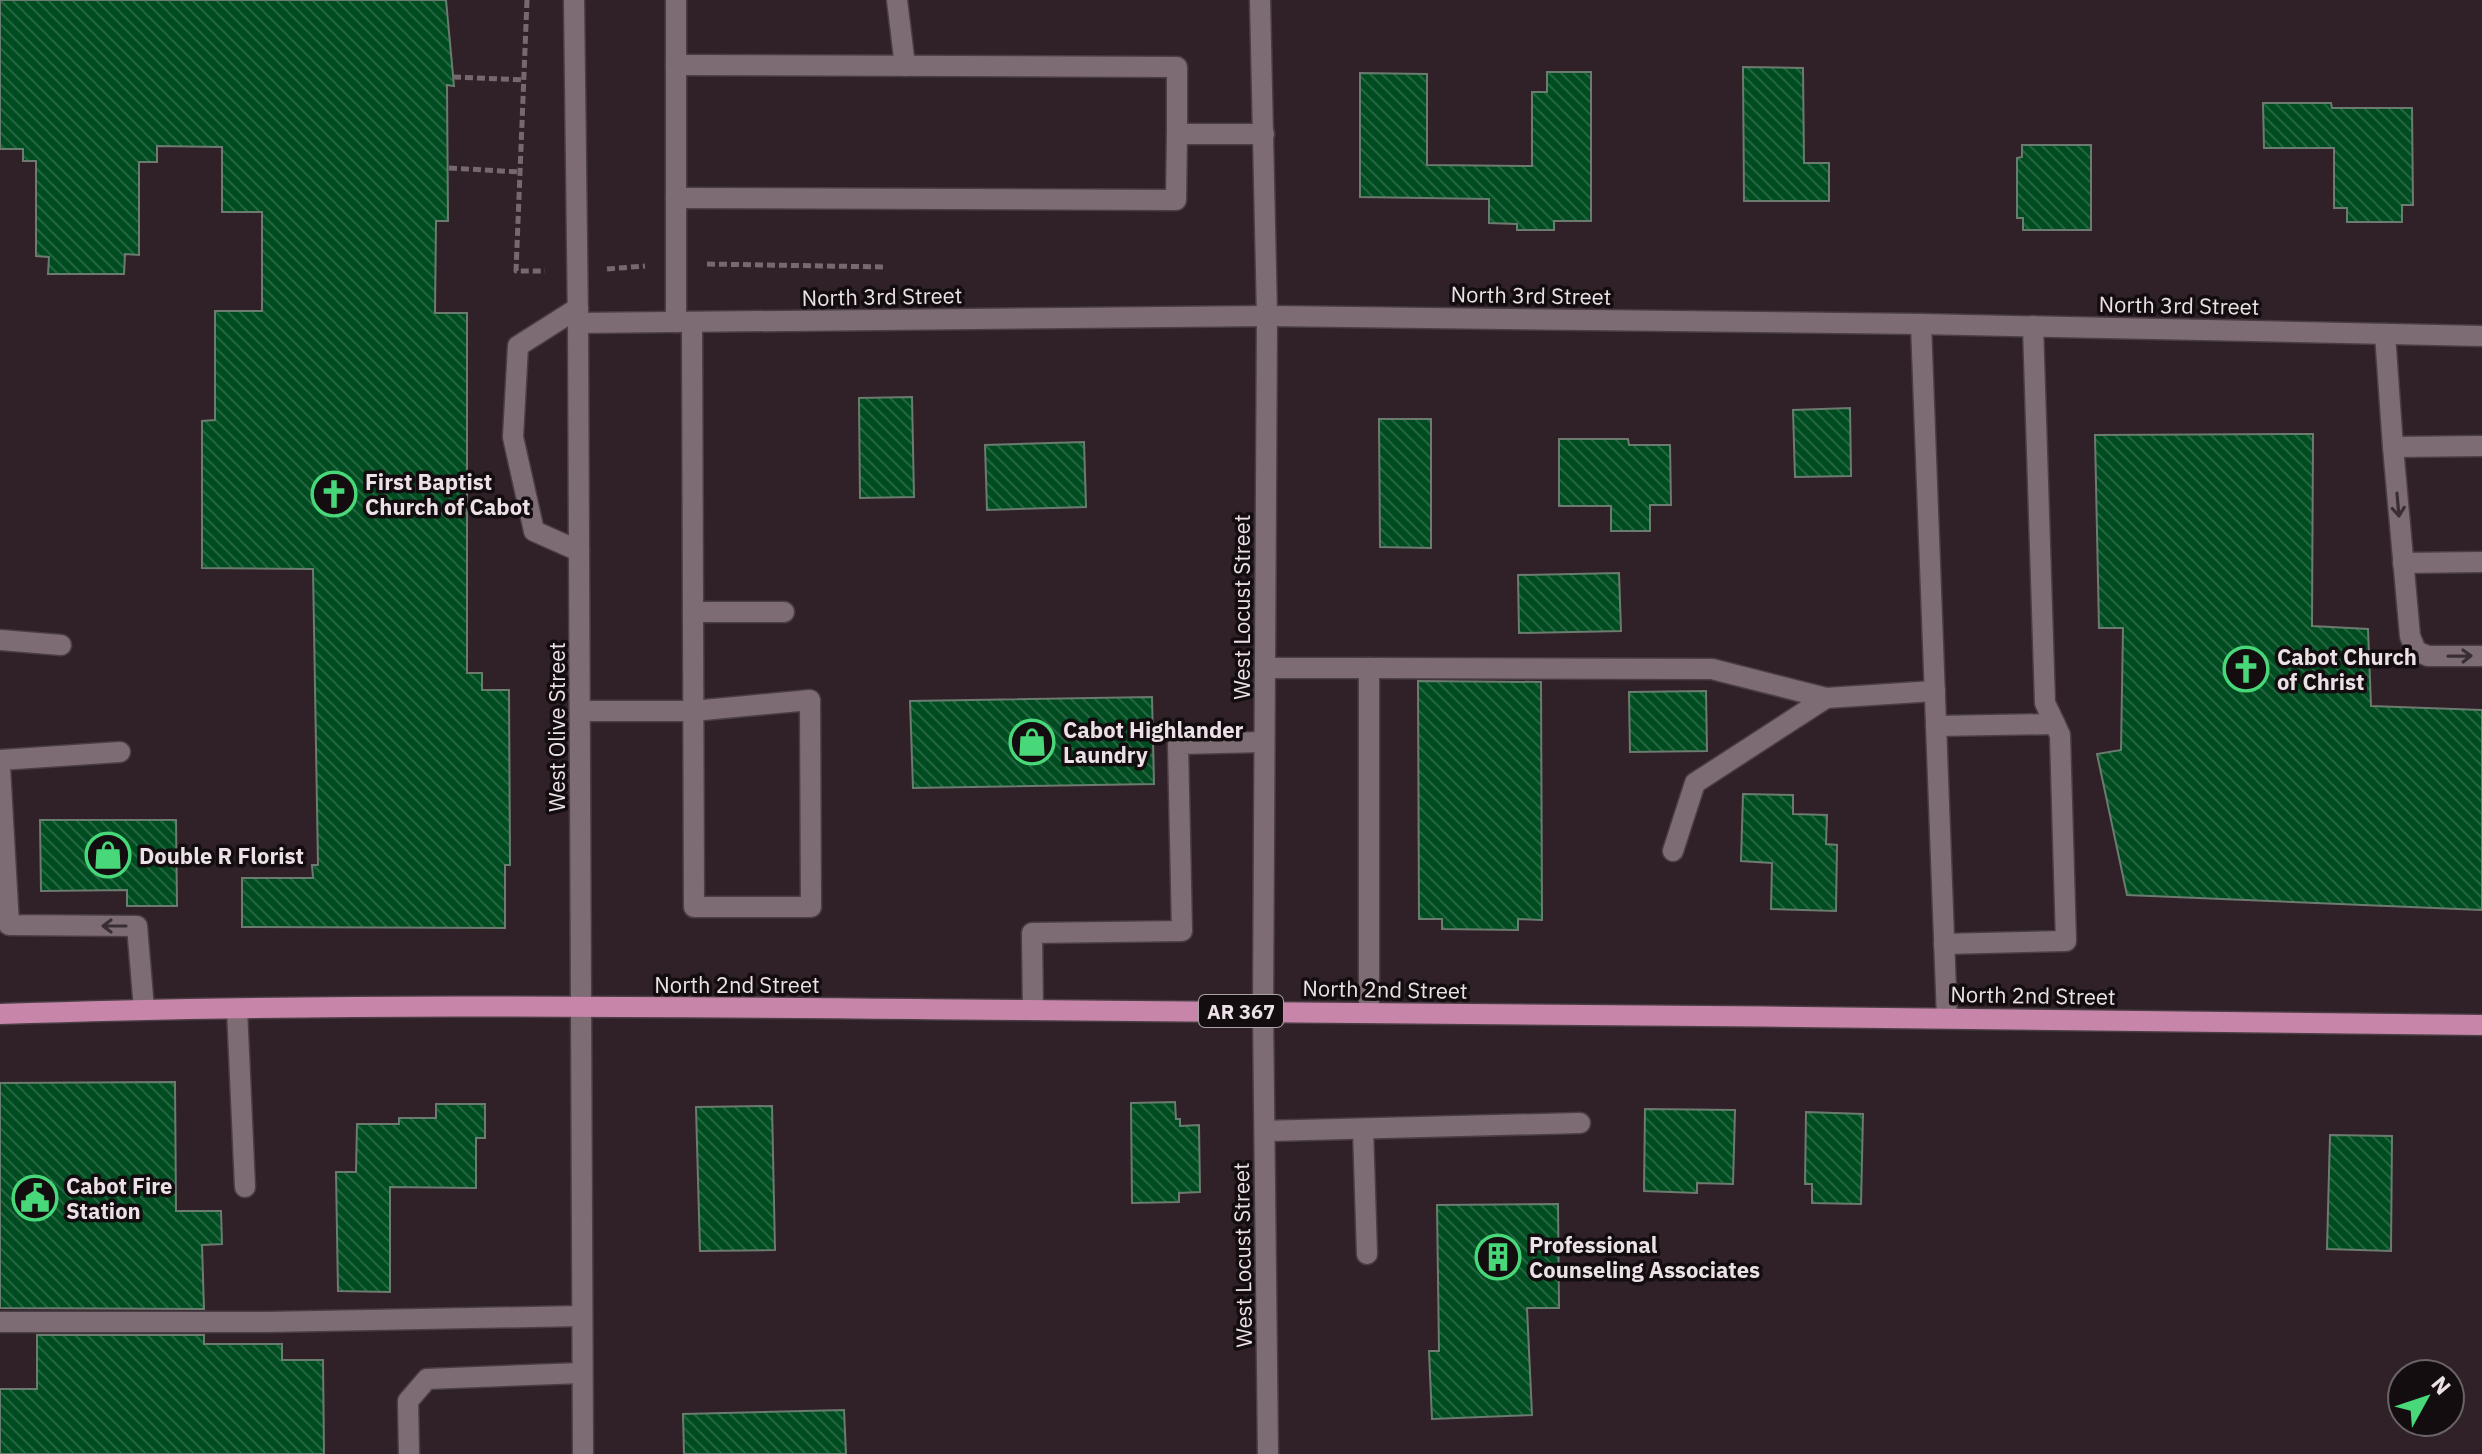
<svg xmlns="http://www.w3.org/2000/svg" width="2482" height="1454" font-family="'IBM Plex Sans',sans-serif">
  <defs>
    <pattern id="building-back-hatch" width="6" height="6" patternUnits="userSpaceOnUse" patternTransform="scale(2)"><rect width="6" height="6" fill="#004c21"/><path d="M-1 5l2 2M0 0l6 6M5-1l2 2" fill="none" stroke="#256641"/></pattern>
  </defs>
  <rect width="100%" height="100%" fill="#302129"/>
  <g fill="url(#building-back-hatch)" stroke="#6c7b6f" stroke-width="2">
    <path d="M0 0H446L454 86 447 85 448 221H436L435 313H467V673H482V690H509L510 865H505V928L242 927V878H313L312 865H318L313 569 202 568V421L215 420V311H262V212H222V147L157 146V162H139V255L125 254 124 274H48L49 257 36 256V161H23V149H0Z"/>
    <path d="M1743 67 1803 68 1804 163H1829V201H1744Z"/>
    <path d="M1547 72H1591V221H1554V230H1517V224L1489 223V199L1360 197V73L1427 74V165L1532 166V92H1547Z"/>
    <path d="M2263 103H2331L2332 108H2412L2413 205H2402V222H2347V208H2334V148H2264Z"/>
    <path d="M2022 145H2091V230H2023V218H2017V158L2022 157Z"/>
    <path d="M912 397 914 497 860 498 859 398Z"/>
    <path d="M1850 408 1851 476 1795 477 1793 410Z"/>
    <path d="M1379 419H1431V548L1380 547Z"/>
    <path d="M2313 434 2312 626 2368 629 2371 706 2482 710V910L2127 895 2097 754 2121 750 2123 628H2099L2095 435Z"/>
    <path d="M1559 439H1628L1629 445H1670L1671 505H1650V531H1611V506H1559Z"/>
    <path d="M1084 442 1086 507 987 510 985 445Z"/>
    <path d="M1619 573 1621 631 1519 633 1518 575Z"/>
    <path d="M1418 681 1541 682 1542 920 1518 919V930L1442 929V919H1419Z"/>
    <path d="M1706 691 1707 751 1630 752 1629 692Z"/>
    <path d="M1152 697 1154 784 913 788 910 701Z"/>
    <path d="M1743 794 1793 795V814L1827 815 1826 844 1837 845 1836 911 1771 909 1772 863 1741 861Z"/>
    <path d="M40 820H176L177 906H127V890L41 891Z"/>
    <path d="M175 1082 176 1211H221L222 1244 202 1245 204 1309 0 1308V1083Z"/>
    <path d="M1175 1102 1176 1119H1180V1126L1199 1125 1200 1192 1179 1193V1202L1132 1203 1131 1103Z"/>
    <path d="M436 1104H485V1138H476V1188L390 1187V1292L338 1291 336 1172H356L357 1124H399V1118H436Z"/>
    <path d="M772 1106 775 1250 700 1251 696 1107Z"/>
    <path d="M1645 1109 1735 1110 1733 1184 1697 1183V1193L1644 1191Z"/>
    <path d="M1806 1112 1863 1114 1861 1204 1812 1203V1184H1805Z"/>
    <path d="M2330 1135 2392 1136 2391 1251 2327 1249Z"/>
    <path d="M1558 1204 1559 1308H1527L1532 1415 1432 1419 1429 1351H1439L1437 1205Z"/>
    <path d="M37 1335H204V1344H282V1360H323L324 1454H0V1389H37Z"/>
    <path d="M844 1410 846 1454H684L683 1414Z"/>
  </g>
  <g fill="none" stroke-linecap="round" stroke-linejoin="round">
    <g stroke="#4a3e44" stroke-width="23">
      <g id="service">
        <path d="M897 0 905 66"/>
        <path d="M676 65 1177 67V134H1264"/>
        <path d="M676 198 1176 200 1177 134"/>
        <path d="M578 308 518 346 513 437 534 531 579 551"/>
        <path d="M676 322V0"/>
        <path d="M1921 324 1947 1018"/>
        <path d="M2385 334 2393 447 2482 446"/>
        <path d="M2393 447 2410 636 2416 651 2428 656H2482"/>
        <path d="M2403 563 2482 562"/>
        <path d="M693 612H784"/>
        <path d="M0 640 61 645"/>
        <path d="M1265 668H1369V1012"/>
        <path d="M1369 668 1712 669 1826 698 1935 691"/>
        <path d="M580 711H693L810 700 811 907H694L692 322"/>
        <path d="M1936 726 2055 724"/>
        <path d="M0 760 120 752"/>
        <path d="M0 767 9 925 137 926 144 1009"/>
        <path d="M1673 851 1695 783 1826 698"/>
        <path d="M1944 944 2066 941 2060 735 2045 703 2033 326"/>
        <path d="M237 1009 245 1187"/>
        <path d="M1033 1010 1032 933 1182 931 1178 744 1264 742"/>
        <path d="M1363 1129 1367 1254"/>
        <path d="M1265 1131 1580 1123"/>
        <path d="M0 1322H267L580 1316"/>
        <path d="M409 1454 408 1401 427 1379 582 1373"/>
      </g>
    </g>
    <g stroke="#4a3e44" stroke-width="23">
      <g id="minor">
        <path d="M574 0 578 323 583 1454"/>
        <path d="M578 323 1267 316 1921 324 2482 336"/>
        <path d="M1263 1011 1268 1454"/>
      </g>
    </g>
    <g stroke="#4a3e44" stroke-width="23">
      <path id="tertiary" d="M1260 0 1267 316 1263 1011"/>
    </g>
    <g stroke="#4a3e44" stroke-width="23">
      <path id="primary" d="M0 1014C341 1002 682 1007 1023 1010 1509 1013 1996 1019 2482 1025"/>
    </g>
    <g stroke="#75686f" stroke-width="5" stroke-dasharray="8 4" stroke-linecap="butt">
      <path d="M527 0 516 271H545"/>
      <path d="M453 77 524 80"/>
      <path d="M449 168 520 172"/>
      <path d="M707 264 886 267"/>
      <path d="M607 269 645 266"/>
    </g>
    <use href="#service" stroke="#7e6c75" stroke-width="20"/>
    <use href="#minor" stroke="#7e6c75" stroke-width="20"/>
    <use href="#tertiary" stroke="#7e6c75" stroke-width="20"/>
    <use href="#primary" stroke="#c786a9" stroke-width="20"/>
  </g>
  <defs><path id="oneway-shaft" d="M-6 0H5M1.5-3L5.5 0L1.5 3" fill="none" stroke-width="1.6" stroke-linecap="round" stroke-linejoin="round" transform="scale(2)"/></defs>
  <g stroke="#382e33">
    <use href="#oneway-shaft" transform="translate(2398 505) rotate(85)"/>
    <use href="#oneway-shaft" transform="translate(2460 656) rotate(-1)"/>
    <use href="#oneway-shaft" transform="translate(114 926) rotate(-180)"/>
  </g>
  <defs>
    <g id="church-ring" transform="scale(2.3)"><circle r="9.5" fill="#130d10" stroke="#48d779" stroke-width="1.5"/><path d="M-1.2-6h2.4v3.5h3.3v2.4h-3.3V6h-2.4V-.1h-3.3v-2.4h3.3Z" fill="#48d779"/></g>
    <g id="shop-ring" transform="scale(2.3)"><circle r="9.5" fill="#130d10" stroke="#48d779" stroke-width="1.5"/><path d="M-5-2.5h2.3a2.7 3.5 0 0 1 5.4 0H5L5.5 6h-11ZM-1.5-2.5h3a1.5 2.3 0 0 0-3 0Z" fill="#48d779"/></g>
    <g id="civic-ring" transform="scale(2.3)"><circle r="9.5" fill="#130d10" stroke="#48d779" stroke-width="1.5"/><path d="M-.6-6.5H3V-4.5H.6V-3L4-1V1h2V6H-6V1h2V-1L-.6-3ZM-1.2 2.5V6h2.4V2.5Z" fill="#48d779"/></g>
    <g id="building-ring" transform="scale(2.3)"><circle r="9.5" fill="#130d10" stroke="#48d779" stroke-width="1.5"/><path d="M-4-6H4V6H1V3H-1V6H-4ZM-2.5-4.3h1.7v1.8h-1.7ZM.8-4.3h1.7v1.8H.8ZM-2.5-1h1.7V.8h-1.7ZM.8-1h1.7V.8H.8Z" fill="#48d779"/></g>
  </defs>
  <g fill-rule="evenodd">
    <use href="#church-ring" x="334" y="494"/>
    <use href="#church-ring" x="2246" y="669"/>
    <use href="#shop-ring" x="1032" y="742"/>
    <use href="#shop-ring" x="108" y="855"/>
    <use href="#civic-ring" x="35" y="1198"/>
    <use href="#building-ring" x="1498" y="1257"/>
  </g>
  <g text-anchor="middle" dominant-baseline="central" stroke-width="7" stroke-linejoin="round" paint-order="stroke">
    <rect fill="#130d10" stroke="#aaa1a6" stroke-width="2" x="1199" y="995" width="84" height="32" rx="6"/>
    <g font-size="20" font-weight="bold" fill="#ebe1e6">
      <text x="1241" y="1011">AR 367</text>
    </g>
    <g font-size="22" fill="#ebe1e6" stroke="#130d10">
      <text transform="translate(1531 295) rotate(1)">North 3rd Street</text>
      <text transform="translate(882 296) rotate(-1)">North 3rd Street</text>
      <text transform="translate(2179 305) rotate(1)">North 3rd Street</text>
      <text transform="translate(1241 607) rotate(-90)">West Locust Street</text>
      <text transform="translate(556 727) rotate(-90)">West Olive Street</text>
      <text x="737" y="984">North 2nd Street</text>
      <text transform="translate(1385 989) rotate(1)">North 2nd Street</text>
      <text transform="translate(2033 995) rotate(1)">North 2nd Street</text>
      <text transform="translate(1242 1255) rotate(-91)">West Locust Street</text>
    </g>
    <g font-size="22" font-weight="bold" fill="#ebe1e6" stroke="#130d10" text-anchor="start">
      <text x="365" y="481">First Baptist<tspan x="365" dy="25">Church of Cabot</tspan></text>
      <text x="2277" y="656">Cabot Church<tspan x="2277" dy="25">of Christ</tspan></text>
      <text x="1063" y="729">Cabot Highlander<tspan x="1063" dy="25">Laundry</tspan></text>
      <text x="139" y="855">Double R Florist</text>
      <text x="66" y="1185">Cabot Fire<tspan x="66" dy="25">Station</tspan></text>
      <text x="1529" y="1244">Professional<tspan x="1529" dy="25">Counseling Associates</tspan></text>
    </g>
  </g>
  <g transform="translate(2426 1398) rotate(50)"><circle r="38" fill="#130d10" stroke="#696266" stroke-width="2"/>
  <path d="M0-6L14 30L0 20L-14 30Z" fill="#48d779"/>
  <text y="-12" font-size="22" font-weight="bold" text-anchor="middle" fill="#ebe1e6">N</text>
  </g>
</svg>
